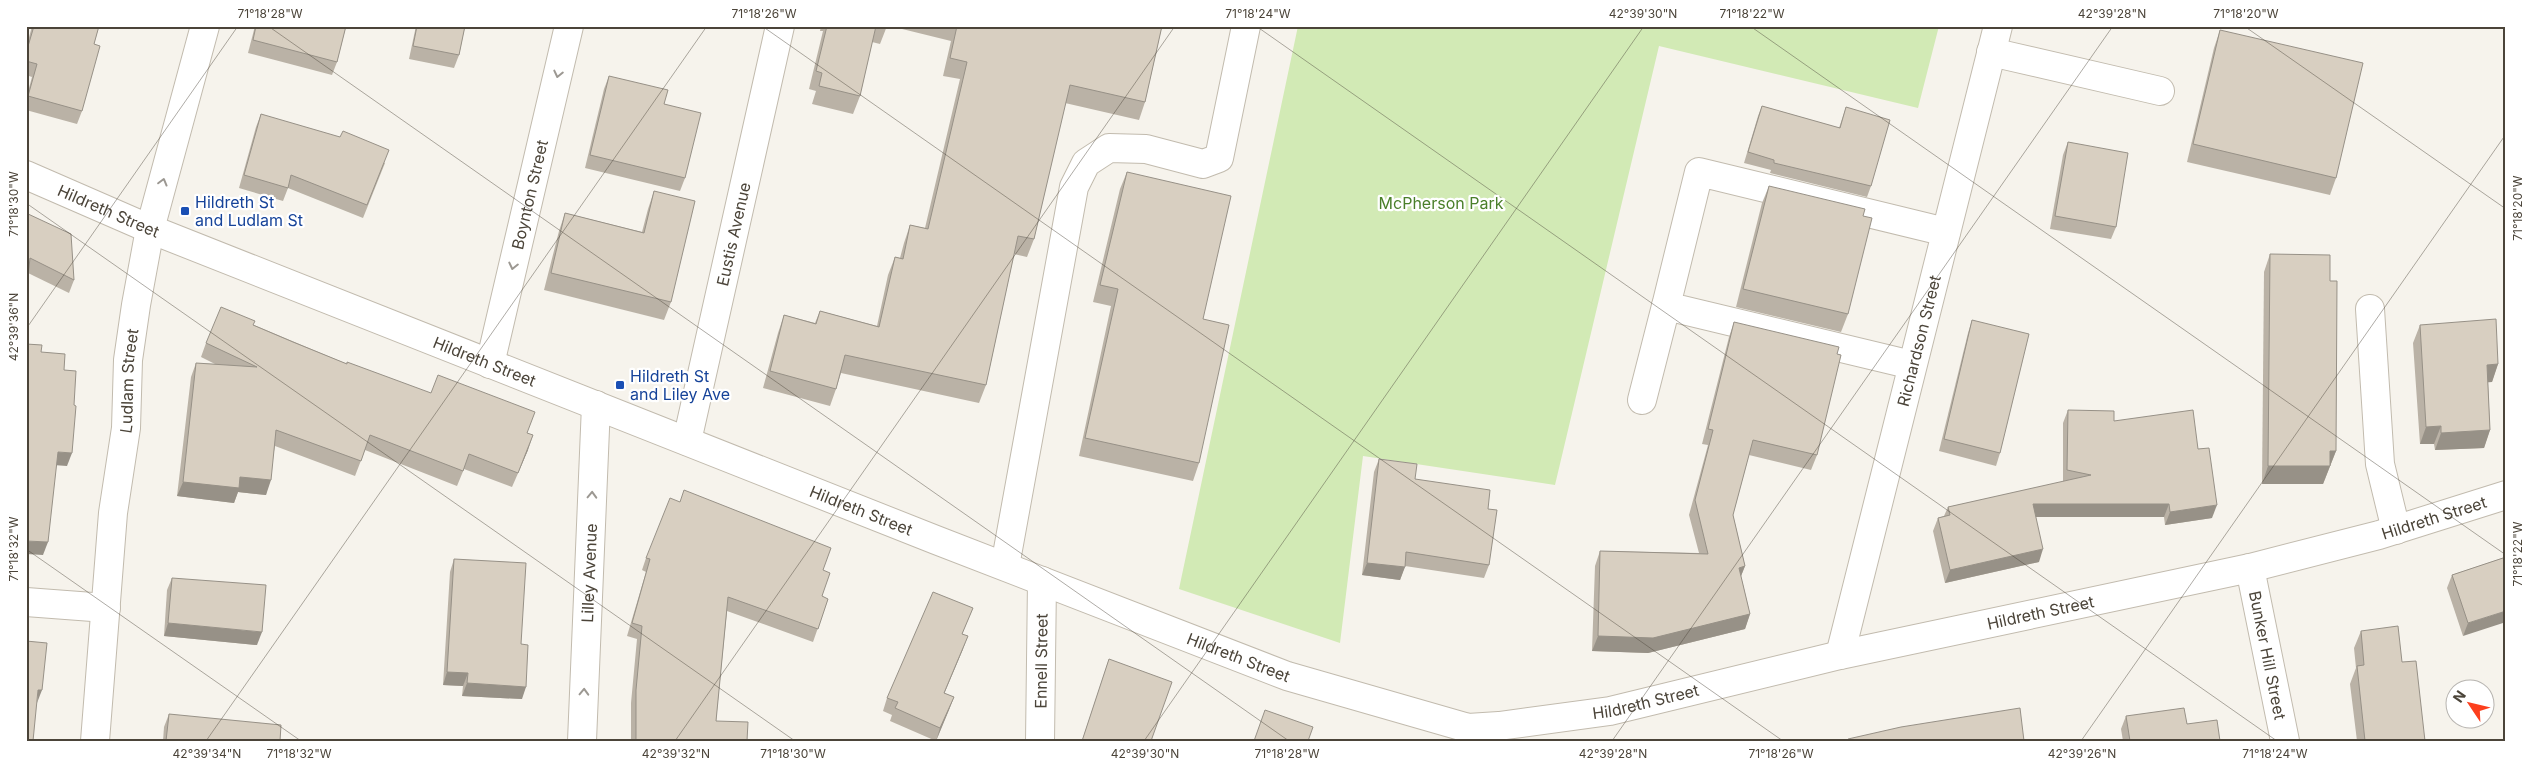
<svg xmlns="http://www.w3.org/2000/svg" width="2532" height="767" font-family="Inter,sans-serif">
  <rect width="100%" height="100%" fill="#f6f3ec"/>
  <path fill="#d2eab5" d="M1298 26H1939L1918 108 1659 46 1555 485 1363 456 1340 643 1179 589Z"/>
  <g fill="none" stroke-linecap="round" stroke-linejoin="round">
    <g stroke="#c2bbae" stroke-width="30">
      <g id="minor">
        <path d="M1991 52 2160 91"/>
        <path id="s1" d="M26 175 150 229 936 540 1287 676 1468 728 1499 726 1610 711 1840 655 2250 568 2379 535 2506 495"/>
        <path d="M2370 309 2380 464 2396 530"/>
        <path id="s2" d="M490 364 569 26"/>
        <path d="M1912 365 1666 306 1699 172 1946 232"/>
        <path d="M1642 400 1666 306"/>
        <path id="s3" d="M687 441 780 26"/>
        <path d="M1005 566 1074 187 1086 163 1109 148 1146 149 1203 164 1219 158 1246 26"/>
        <path id="s4" d="M2250 568 2285 741"/>
        <path d="M26 602 106 608"/>
        <path id="s5" d="M1840 655 1998 26"/>
        <path id="s6" d="M95 741 113 513 126 428 128 360 136 305 150 229 205 26"/>
        <path id="s7" d="M582 741 596 405"/>
        <path id="s8" d="M1040 741 1042 581"/>
      </g>
    </g>
    <use href="#minor" stroke="#fff" stroke-width="28"/>
  </g>
  <g fill="#bab2a6">
    <path d="M32 26H99L94 44 82 111 77 124 26 110V99L32 77 26 75V49Z"/>
    <path d="M255 26H346L337 62 332 75 248 53Z"/>
    <path d="M416 26H465L459 55 454 68 409 59Z"/>
    <path d="M821 26H887L880 44 872 42 860 96 853 114 812 104 816 91 809 89 823 31H820Z"/>
    <path d="M890 26H1162L1145 102 1139 120 1065 103 1034 239 1027 257 1014 254 986 385 979 403 841 373 836 389 830 406 763 388 778 333 784 315 815 323 820 311 877 326 888 275 895 257 900 258 904 243 910 225 925 228 960 79 943 76 951 41Z"/>
    <path d="M2220 30 2336 178 2330 195 2187 162 2214 48Z"/>
    <path d="M609 76 664 104 685 178 680 191 585 168 604 89Z"/>
    <path d="M1762 106 1839 128 1846 107 1871 186 1867 197 1770 173 1771 170 1744 163 1758 116Z"/>
    <path d="M261 114 385 163 363 218 288 188 283 201 239 188 256 127Z"/>
    <path d="M2068 142 2116 227 2111 239 2050 229 2063 155Z"/>
    <path d="M1127 172 1203 319 1199 463 1193 481 1079 456 1111 306 1093 302 1120 189Z"/>
    <path d="M1769 186 1848 314 1841 332 1736 307 1762 203Z"/>
    <path d="M654 191 671 302 664 320 544 290 559 231 565 213 642 232 648 209Z"/>
    <path d="M26 213 74 280 69 293 28 273Z"/>
    <path d="M2270 254 2330 281 2336 451 2323 484H2262L2264 272Z"/>
    <path d="M1972 320 2000 453 1996 466 1939 451 1968 333Z"/>
    <path d="M1734 322 1817 455 1811 470 1749 455 1733 515 1745 566 1741 576 1750 614 1745 629 1648 653 1592 651 1595 566 1600 551 1699 553 1689 515 1708 445 1702 444 1729 337Z"/>
    <path d="M254 325 347 364 527 433 528 450 512 487 464 469 457 486 365 450 355 476 275 446 266 495 238 492 234 503 177 496 191 377 196 363 215 364 201 357 206 343Z"/>
    <path d="M2420 325 2498 364 2492 382H2488L2490 430 2484 448 2435 450 2434 444H2420L2413 343Z"/>
    <path d="M2068 410 2114 421 2198 449 2212 518 2165 525 2164 517H2036L2039 562 1945 583 1933 531 1938 518 1944 516 1948 507 2063 482V423Z"/>
    <path d="M1379 459 1415 479 1488 509 1489 565 1484 578 1405 566 1400 580 1362 575 1374 472Z"/>
    <path d="M2506 557 2463 636 2447 588 2452 575Z"/>
    <path d="M646 558 823 570 822 596 828 599 813 642 727 611 716 721 747 741H631V703L637 639 627 636 646 572 642 570Z"/>
    <path d="M454 559 521 644 522 699 462 696 463 686 443 685 450 572Z"/>
    <path d="M172 578 257 645 164 636 167 590Z"/>
    <path d="M973 608 962 634 963 649 944 693 954 697 936 741 890 721 892 715 883 711 887 698Z"/>
    <path d="M2361 631 2402 662 2425 741H2357L2350 684 2356 668 2354 648Z"/>
    <path d="M1109 659 1151 741H1082Z"/>
    <path d="M169 714 280 741H163L164 727Z"/>
    <path d="M2126 716 2187 724 2220 741H2123L2121 729Z"/>
  </g>
  <g fill="#979187">
    <path d="M2498 364 2492 382 2480 383 2487 365Z"/>
    <path d="M2441 426 2434 444H2420L2426 427Z"/>
    <path d="M2490 430 2484 448 2435 450 2441 433Z"/>
    <path d="M533 435 528 450 512 487 518 473Z"/>
    <path d="M2330 451H2336L2323 484H2262L2268 466Z"/>
    <path d="M58 452 72 453 67 466 53 465Z"/>
    <path d="M240 477 271 480 266 495 238 492 234 503 177 496 183 482Z"/>
    <path d="M2033 504H2169L2164 517H2029Z"/>
    <path d="M2217 505 2212 518 2165 525 2170 512Z"/>
    <path d="M26 541 48 542 43 555 26 554Z"/>
    <path d="M2043 549 2039 562 1945 583 1950 570Z"/>
    <path d="M1367 563 1405 567 1400 580 1362 575Z"/>
    <path d="M1745 566 1739 581V568Z"/>
    <path d="M2506 611V622L2463 636 2468 623Z"/>
    <path d="M1750 614 1745 629 1648 653 1592 651 1598 636Z"/>
    <path d="M168 623 262 632 257 645 164 636Z"/>
    <path d="M968 636 963 649 939 706 944 693Z"/>
    <path d="M447 672 468 673 463 686 443 685Z"/>
    <path d="M467 683 526 687 522 699 462 696Z"/>
    <path d="M38 690H42L37 703Z"/>
    <path d="M954 697 949 710 936 741 940 728Z"/>
  </g>
  <g fill="#d8cfc1" stroke="#979187">
    <path d="M34 26H99L94 44 100 46 82 111 28 96 37 64 26 61V53Z"/>
    <path d="M256 26H346L337 62 253 40Z"/>
    <path d="M417 26H465L459 55 413 46Z"/>
    <path d="M827 26H876L860 96 819 86 822 73 816 71Z"/>
    <path d="M957 26H1162L1145 102 1070 85 1034 239 1018 236 986 385 845 355 836 389 770 371 784 315 816 324 820 311 879 327 895 257 903 259 910 225 928 229 967 62 950 58Z"/>
    <path d="M2220 30 2363 63 2336 178 2193 144Z"/>
    <path d="M609 76 668 90 664 104 701 113 685 178 590 155Z"/>
    <path d="M1762 106 1840 128 1846 107 1890 120 1871 186 1774 163V160L1748 152Z"/>
    <path d="M261 114 340 137 343 131 389 150 367 205 291 175 288 188 244 175Z"/>
    <path d="M2068 142 2128 153 2116 227 2055 216Z"/>
    <path d="M1127 172 1231 196 1203 319 1229 325 1199 463 1085 438 1118 289 1100 285Z"/>
    <path d="M1769 186 1865 209 1863 216 1872 218 1848 314 1743 289Z"/>
    <path d="M654 191 695 201 671 302 551 273 565 213 644 233Z"/>
    <path d="M26 213 71 234 74 280 30 258 26 295Z"/>
    <path d="M2270 254 2330 255V281H2337L2336 451H2330V466H2268Z"/>
    <path d="M221 307 255 321 253 325 293 342 347 364V362L431 393 438 375 535 412 527 433 533 435 518 473 469 454 463 471 370 435 361 461 276 430 271 480 240 477 239 488 183 482 196 363 257 367 206 343Z"/>
    <path d="M2496 319 2498 364 2487 365 2490 430 2441 433V426L2426 427 2420 325Z"/>
    <path d="M1972 320 2029 334 2000 453 1944 439Z"/>
    <path d="M1734 322 1839 347 1837 354 1841 355 1817 455 1753 440 1733 515 1745 566 1739 568 1750 614 1653 638 1598 636 1600 551 1708 554 1695 500 1713 430 1708 429Z"/>
    <path d="M26 344 42 345 41 352 65 354 64 370 76 371 74 405 76 406 72 453 58 452 48 542 26 541Z"/>
    <path d="M2068 410 2114 411V421L2193 410 2198 449 2209 448 2217 505 2170 512 2169 504H2033L2043 549 1950 570 1938 518 1950 515 1948 507 2091 475 2067 470Z"/>
    <path d="M1379 459 1417 464 1415 479 1490 490 1488 509 1497 510 1489 565 1406 552 1405 567 1367 563Z"/>
    <path d="M684 490 831 548 823 570 830 573 822 596 828 599 818 629 728 597 716 721 748 722 747 741H636V690L642 626 632 623 650 559 646 558 670 498 680 502Z"/>
    <path d="M2506 557V611L2468 623 2452 575Z"/>
    <path d="M454 559 526 563 521 644 528 645 526 687 467 683 468 673 447 672Z"/>
    <path d="M172 578 266 585 262 632 168 623Z"/>
    <path d="M933 592 973 608 962 634 968 636 944 693 954 697 940 728 895 708 898 702 887 698Z"/>
    <path d="M2398 626 2402 662 2416 661 2425 741H2365L2357 666 2364 665 2361 631Z"/>
    <path d="M26 641 47 643 42 690H38L33 741H26Z"/>
    <path d="M1109 659 1172 682 1151 741H1082Z"/>
    <path d="M2020 708 2024 741H1849L1848 739 1901 727Z"/>
    <path d="M2184 708 2187 724 2217 720 2220 741H2130L2126 716Z"/>
    <path d="M1265 710 1313 727 1308 741H1254Z"/>
    <path d="M169 714 281 725 280 741H166Z"/>
  </g>
  <defs><path id="oneway-chevron" d="M-2-3.5L2.5 0L-2 3.5" fill="none" stroke-width="1.6" stroke-linecap="round" stroke-linejoin="round" transform="scale(1.25)"/></defs>
  <g stroke="#9c9892">
    <use href="#oneway-chevron" transform="translate(558 74) rotate(103)"/>
    <use href="#oneway-chevron" transform="translate(163 182) rotate(-75)"/>
    <use href="#oneway-chevron" transform="translate(513 266) rotate(103)"/>
    <use href="#oneway-chevron" transform="translate(592 495) rotate(-88)"/>
    <use href="#oneway-chevron" transform="translate(584 692) rotate(-88)"/>
  </g>
  <path fill="none" stroke="#4b4439" stroke-width="1" stroke-opacity="0.45" d="M268 26 1289 741M762 26 1783 741M1256 26 2277 741M1750 26 2506 555M2244 26 2506 209M26 203 795 741M26 329 238 26M26 549 301 741M206 741 707 26M675 741 1175 26M1144 741 1644 26M1612 741 2113 26M2081 741 2506 134"/>
  <g fill="#1a4fb4" stroke="#fff" stroke-width="2">
    <rect x="180" y="206" width="10" height="10" rx="2.5"/>
    <rect x="615" y="380" width="10" height="10" rx="2.5"/>
  </g>
  <g text-anchor="middle" dominant-baseline="central" stroke-width="4.5" stroke-linejoin="round" paint-order="stroke">
    <g font-size="16" fill="#4b4439" stroke="#fff">
      <text stroke="none"><textPath href="#s2" startOffset="174">Boynton Street</textPath></text>
      <text stroke="none"><textPath href="#s1" startOffset="90">Hildreth Street</textPath></text>
      <text stroke="none"><textPath href="#s3" startOffset="212">Eustis Avenue</textPath></text>
      <text stroke="none"><textPath href="#s5" startOffset="324">Richardson Street</textPath></text>
      <text stroke="none"><textPath href="#s1" startOffset="495">Hildreth Street</textPath></text>
      <text stroke="none"><textPath href="#s6" startOffset="362">Ludlam Street</textPath></text>
      <text stroke="none"><textPath href="#s1" startOffset="900">Hildreth Street</textPath></text>
      <text stroke="none"><textPath href="#s1" startOffset="2535">Hildreth Street</textPath></text>
      <text stroke="none"><textPath href="#s7" startOffset="168">Lilley Avenue</textPath></text>
      <text stroke="none"><textPath href="#s1" startOffset="2130">Hildreth Street</textPath></text>
      <text stroke="none"><textPath href="#s4" startOffset="89">Bunker Hill Street</textPath></text>
      <text stroke="none"><textPath href="#s1" startOffset="1305">Hildreth Street</textPath></text>
      <text stroke="none"><textPath href="#s8" startOffset="80">Ennell Street</textPath></text>
      <text stroke="none"><textPath href="#s1" startOffset="1725">Hildreth Street</textPath></text>
    </g>
    <g font-size="16" fill="#164399" stroke="#fff" text-anchor="start">
      <text x="195" y="202">Hildreth St<tspan x="195" dy="18">and Ludlam St</tspan></text>
      <text x="630" y="376">Hildreth St<tspan x="630" dy="18">and Liley Ave</tspan></text>
    </g>
    <g font-size="16" fill="#4a7f2a" stroke="#fff">
      <text x="1441" y="203">McPherson Park</text>
    </g>
  </g>
  <rect width="2532" height="767" fill="none" stroke="#ffffff" stroke-width="55"/>
  <g transform="translate(2470 704) rotate(305)"><circle r="24" fill="#ffffff" stroke="#b7b4b0"/>
  <path d="M0-4L9 19L0 12L-9 19Z" fill="#fc3f1d"/>
  <text y="-8" font-size="14" font-weight="bold" text-anchor="middle" fill="#4b4439">N</text>
  </g>
  <rect x="28" y="28" width="2476" height="712" fill="none" stroke="#4b4439" stroke-width="2"/>
  <g font-size="12" text-anchor="middle" fill="#4b4439">
    <text x="270" y="18">71°18'28"W</text>
    <text x="764" y="18">71°18'26"W</text>
    <text x="1258" y="18">71°18'24"W</text>
    <text x="1643" y="18">42°39'30"N</text>
    <text x="1752" y="18">71°18'22"W</text>
    <text x="2112" y="18">42°39'28"N</text>
    <text x="2246" y="18">71°18'20"W</text>
    <text transform="translate(14 204) rotate(-90)" y="4">71°18'30"W</text>
    <text transform="translate(2518 208) rotate(-90)" y="4">71°18'20"W</text>
    <text transform="translate(14 327) rotate(-90)" y="4">42°39'36"N</text>
    <text transform="translate(14 549) rotate(-90)" y="4">71°18'32"W</text>
    <text transform="translate(2518 554) rotate(-90)" y="4">71°18'22"W</text>
    <text x="207" y="758">42°39'34"N</text>
    <text x="299" y="758">71°18'32"W</text>
    <text x="676" y="758">42°39'32"N</text>
    <text x="793" y="758">71°18'30"W</text>
    <text x="1145" y="758">42°39'30"N</text>
    <text x="1287" y="758">71°18'28"W</text>
    <text x="1613" y="758">42°39'28"N</text>
    <text x="1781" y="758">71°18'26"W</text>
    <text x="2082" y="758">42°39'26"N</text>
    <text x="2275" y="758">71°18'24"W</text>
  </g>
</svg>
